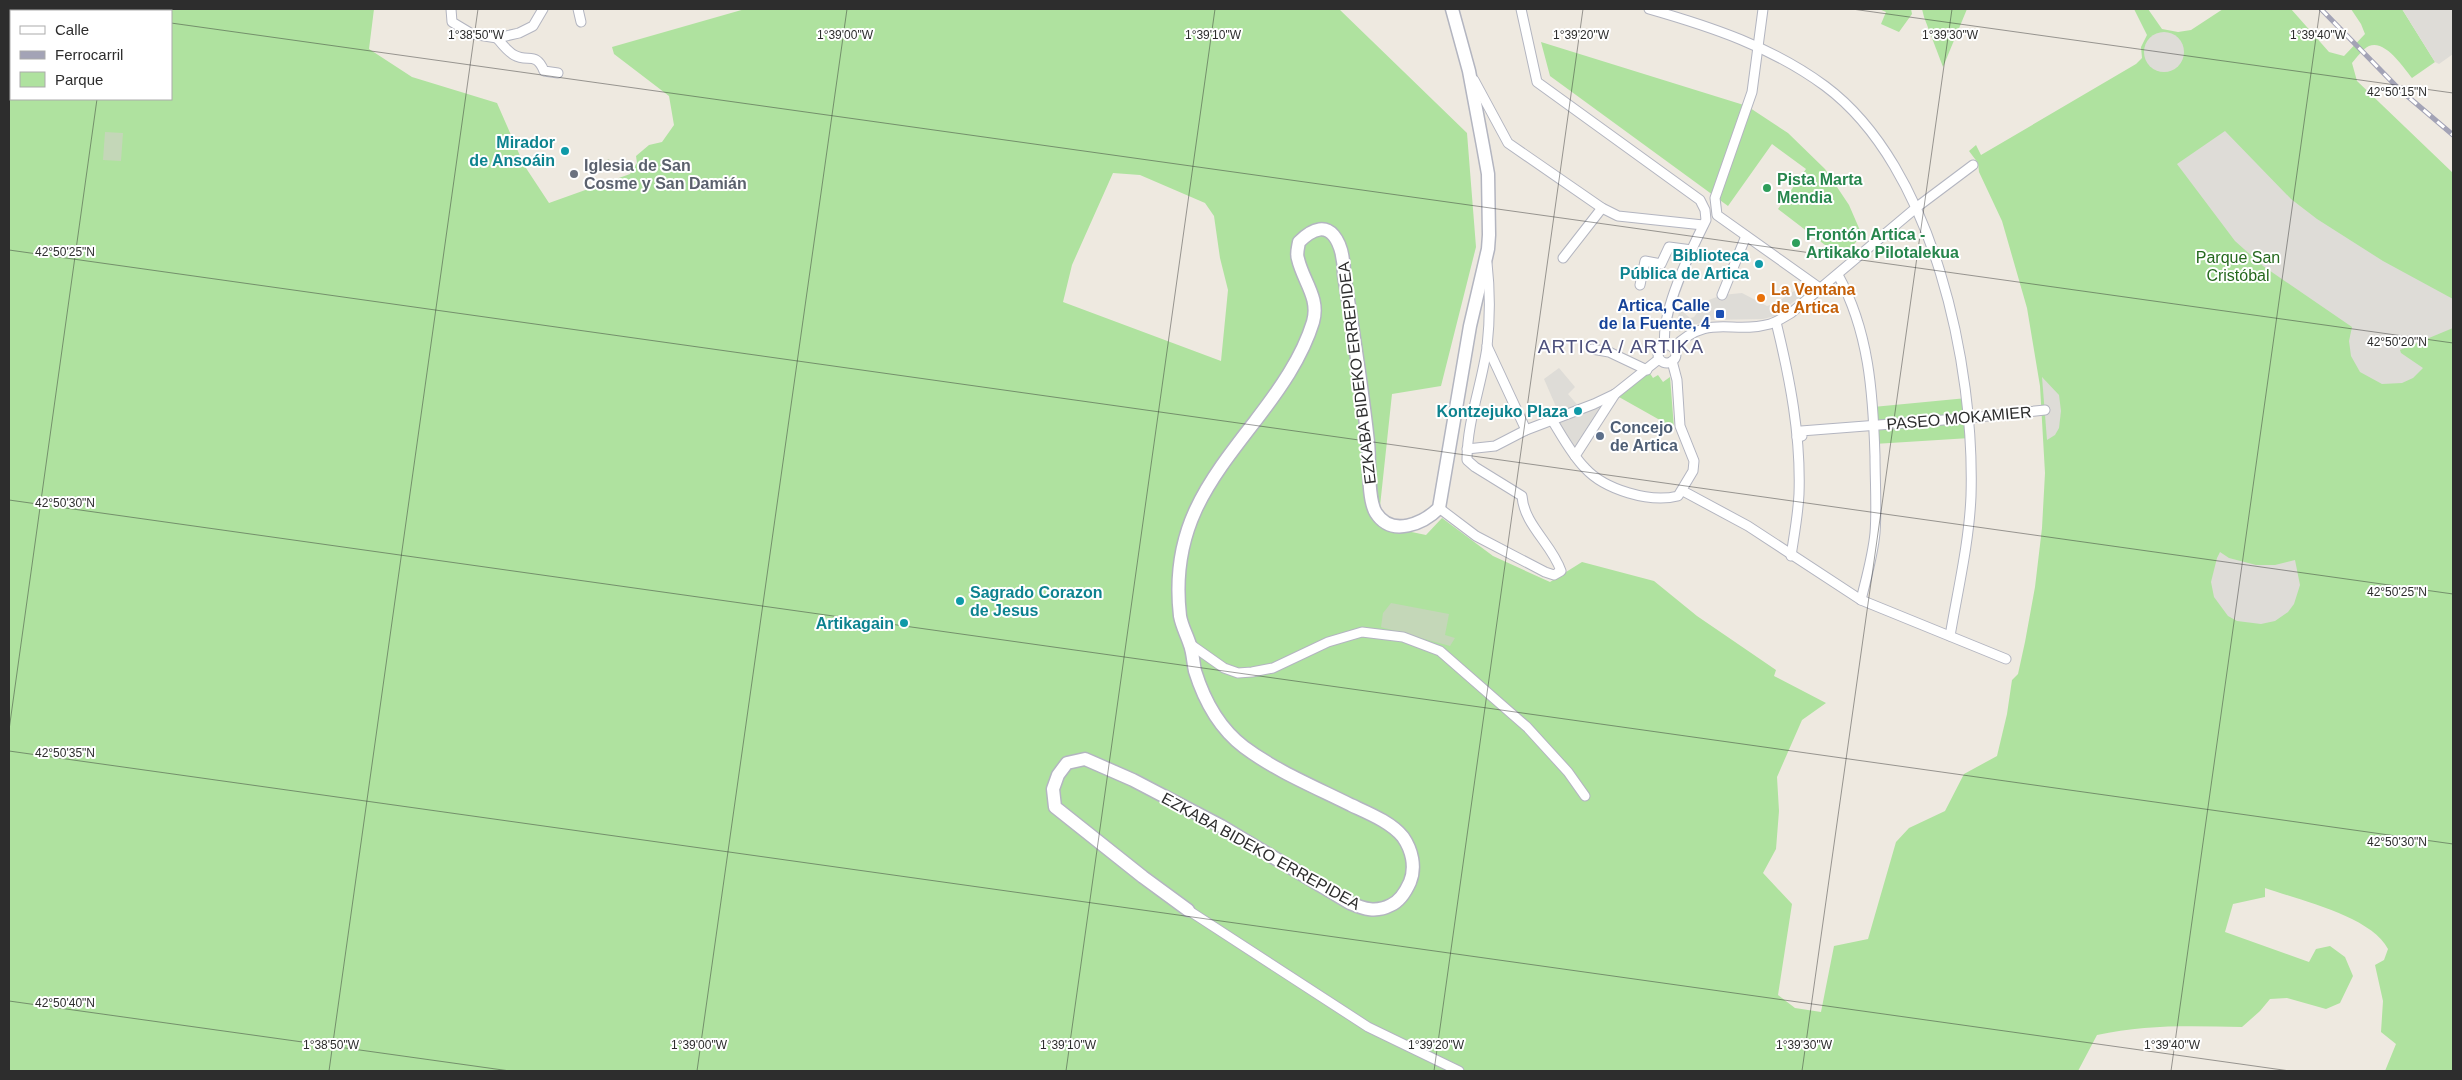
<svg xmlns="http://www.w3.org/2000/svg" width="2462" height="1080" font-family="Arial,sans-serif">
  <rect width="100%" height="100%" fill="#eee9e0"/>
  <g fill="#afe29f" fill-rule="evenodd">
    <path d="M9 9H374L369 49 412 77 497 103 524 165 549 203 630 174 637 163 636 156 649 145 662 142 674 125 669 96 614 54 612 47 745 9H1339L1467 133 1476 247 1441 386 1392 394 1378 525 1426 535 1442 518 1493 556 1550 582 1582 562 1654 581 1697 616 1776 670 1774 676 1826 703 1802 720 1777 777 1779 811 1776 849 1763 873 1792 904 1778 995 1795 1008 1821 1012 1834 946 1868 939 1896 842 1909 828 1945 811 1964 774 1997 756 2007 714 2012 680 2018 674 2025 642 2035 587 2042 528 2045 473 2040 386 2027 308 2002 221 1979 172 1978 163 1969 151 1976 145 1981 155 2136 64 2142 58 2141 47 2147 35 2134 9H2148L2162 29 2178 32 2191 30 2223 9H2291L2329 52 2344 56 2365 34 2361 24 2351 9H2402L2435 62 2412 78C2404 68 2385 39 2369 46 2363 49 2357 57 2352 63L2357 81 2453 173V1071H2385L2396 1044 2381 1032 2383 1001 2375 965 2384 960 2388 949C2371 916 2299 900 2265 888V897L2233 904 2225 932 2309 962 2316 949 2330 946 2345 957 2353 976 2340 1003 2326 1009 2287 998 2270 999 2260 1011 2242 1027C2194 1026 2145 1024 2097 1035L2078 1071H9ZM11 11H171V99H11ZM1113 173 1140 175 1205 203 1214 216 1220 258 1228 290 1221 361 1063 302 1072 265Z"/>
    <path d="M1879 9H1911L1912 14 1899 32 1881 24 1886 12Z"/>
    <path d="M1922 9H1967L1943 67 1924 17Z"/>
    <path d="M1541 42 1747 106 1788 133 1825 169 1849 205 1862 235 1842 258 1778 209 1806 169 1772 144 1728 206 1550 76Z"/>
    <path d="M1649 372 1653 378 1658 375 1663 382 1670 377 1674 428 1619 397Z"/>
    <path d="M1967 398 1970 438 1874 444 1873 407Z"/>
  </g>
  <g fill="#c4d7b8">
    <path d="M105 132 123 133 121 161 103 160Z"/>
    <path d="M609 159 612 166 596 173 593 166Z"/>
    <path d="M1391 603 1449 614 1445 635 1455 638 1450 646 1381 627 1383 613Z"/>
  </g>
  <g fill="#dedcd7">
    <path d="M2402 9H2453V54L2439 64 2435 62Z"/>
    <circle cx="2164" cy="52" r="20"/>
    <path d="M2225 131 2291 199 2317 219 2383 261 2453 299V328L2400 350 2401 353 2423 368 2413 378 2402 383 2382 384 2360 372 2351 356 2349 341 2352 327 2263 266 2235 241 2177 164Z"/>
    <path d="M1805 284 1810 289 1775 316 1763 319 1707 320 1679 332 1676 324 1680 309 1690 318 1694 317 1706 301 1722 295 1742 293 1767 306 1774 304Z"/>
    <path d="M1559 368 1575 387 1568 394 1580 408 1615 394 1575 456 1548 414 1557 409 1544 379Z"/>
    <path d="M2042 377 2059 395 2061 411 2059 428 2055 435 2047 440Z"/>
    <path d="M2220 552 2229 558 2256 565H2275L2295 560 2300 585 2294 604 2288 612 2275 621 2261 624 2237 621 2228 616 2214 597 2211 582 2217 558Z"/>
  </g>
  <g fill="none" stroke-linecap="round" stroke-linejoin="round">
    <g stroke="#b3b5c0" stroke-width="11">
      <g id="street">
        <path d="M451 9 452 22 472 34 497 38 519 33 533 26 543 9"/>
        <path d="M578 9 581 22"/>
        <path d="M1521 9 1537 82 1700 200 1705 210 1706 220C1691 250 1660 313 1665 345"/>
        <path d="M1649 9C1712 27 1772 47 1825 86 1934 167 1975 367 1971 496 1969 543 1958 589 1950 636"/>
        <path d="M1763 9 1752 92 1715 198 1717 215 1821 289"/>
        <path d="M497 38C502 44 507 51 514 55 528 63 536 51 544 71L558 73"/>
        <path d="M1474 80 1508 143 1602 208 1618 216 1703 225"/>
        <path d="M1563 258 1602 208"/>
        <path d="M1838 275C1869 331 1873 393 1875 456 1875 482 1877 508 1875 533 1873 555 1866 579 1861 600"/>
        <path d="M1640 285 1645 261 1661 264 1669 247 1692 250"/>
        <path d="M1722 295 1746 236"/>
        <path d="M1776 322C1790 379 1801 436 1799 494 1798 515 1794 536 1791 556"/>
        <circle cx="1667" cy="354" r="9"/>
        <path d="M1487 346 1526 430"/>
        <path d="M1673 348C1710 312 1730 335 1770 324 1777 322 1784 317 1791 313L1917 207 1973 165"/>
        <path d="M1592 349 1609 352 1647 370"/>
        <path d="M1552 420C1562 436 1572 455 1585 468 1605 490 1650 503 1678 496L1693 471 1694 461 1680 426 1677 380 1672 361"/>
        <path d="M1797 437 1802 436 1801 431 1969 418 2045 410"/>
        <path d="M1467 449 1495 446 1526 430 1594 404 1615 394 1659 359"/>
        <path d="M1575 456 1615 394"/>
        <path d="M1683 491 1748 526 1861 600 2006 659"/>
        <path d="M1439 508 1476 536 1545 572 1554 575 1561 571C1552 544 1524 525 1522 496L1475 467 1467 460C1467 421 1482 384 1487 347 1490 320 1490 289 1487 263"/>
        <path d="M1190 644 1224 668 1238 673 1252 672 1273 668 1328 642 1362 632 1403 637 1440 651 1527 727 1568 772 1585 796"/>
        <path d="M1188 910 1368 1027 1459 1071"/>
      </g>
    </g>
    <g stroke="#b3b5c0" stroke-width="15">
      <path id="secondary" d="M1188 910 1143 877 1055 807 1053 789 1058 775 1067 763 1085 759 1133 780 1221 826 1350 903C1364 909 1376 913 1391 905 1400 901 1406 891 1410 882 1416 867 1412 850 1403 837 1391 822 1368 813 1351 805 1315 787 1276 771 1244 747 1219 728 1204 700 1195 671 1193 662 1193 653 1190 645 1187 635 1182 627 1180 616 1170 530 1207 483 1256 420 1279 390 1302 358 1313 322 1320 298 1303 281 1298 259 1296 254 1298 248 1299 242 1331 210 1344 245 1344 275 1353 330 1362 386 1368 442 1370 460 1367 499 1376 513 1392 538 1424 523 1439 508L1470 326 1488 249 1489 235 1488 174 1483 146 1469 71 1452 9"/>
    </g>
    <use href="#street" stroke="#fff" stroke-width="9"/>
    <use href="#secondary" stroke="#fff" stroke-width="12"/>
    <g stroke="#a3a3b6" stroke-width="5">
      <path id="rail" d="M2321 9 2399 89 2453 135"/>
    </g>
    <use href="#rail" stroke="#fff" stroke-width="3" stroke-dasharray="9" stroke-linecap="butt"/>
  </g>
  <path fill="none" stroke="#2d2d2d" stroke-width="1" stroke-opacity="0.45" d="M72 9 90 11M1852 9 2453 93M110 11V9M171 23 2453 343M9 250 2453 594M9 500 2453 844M9 730 97 99M9 751 2290 1071M9 1001 510 1071M329 1071 478 9M697 1071 847 9M1066 1071 1215 9M1434 1071 1583 9M1802 1071 1952 9M2171 1071 2320 9"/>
  <g fill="#0f9aa8" stroke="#fff" stroke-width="2">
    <circle cx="565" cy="151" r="5"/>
    <circle cx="1759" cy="264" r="5"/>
    <circle cx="1578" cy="411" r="5"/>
    <circle cx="960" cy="601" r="5"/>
    <circle cx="904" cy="623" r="5"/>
  </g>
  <circle fill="#6b7280" stroke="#fff" stroke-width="2" cx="574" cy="174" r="5"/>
  <g fill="#2e9e5b" stroke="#fff" stroke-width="2">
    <circle cx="1767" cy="188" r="5"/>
    <circle cx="1796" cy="243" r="5"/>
  </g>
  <circle fill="#e8710a" stroke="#fff" stroke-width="2" cx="1761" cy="298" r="5"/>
  <rect fill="#1a4fb4" stroke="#fff" stroke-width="2" x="1715" y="309" width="10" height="10" rx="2.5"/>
  <circle fill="#5c6f8a" stroke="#fff" stroke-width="2" cx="1600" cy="436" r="5"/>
  <g text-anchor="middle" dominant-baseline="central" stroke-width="4" stroke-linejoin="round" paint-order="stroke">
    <g font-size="16" font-weight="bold" fill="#0d838f" stroke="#fff" text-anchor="end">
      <text x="555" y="142">Mirador<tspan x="555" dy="18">de Ansoáin</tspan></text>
      <text x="1749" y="255">Biblioteca<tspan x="1749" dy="18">Pública de Artica</tspan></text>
      <text x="1568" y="411">Kontzejuko Plaza</text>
      <text x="970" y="592" text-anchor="start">Sagrado Corazon<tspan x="970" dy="18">de Jesus</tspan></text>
      <text x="894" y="623">Artikagain</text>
    </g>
    <g font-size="16" font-weight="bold" fill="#5b616d" stroke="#fff" text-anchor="start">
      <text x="584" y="165">Iglesia de San<tspan x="584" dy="18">Cosme y San Damián</tspan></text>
    </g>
    <g font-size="16" font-weight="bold" fill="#27864d" stroke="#fff" text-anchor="start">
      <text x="1777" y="179">Pista Marta<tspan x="1777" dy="18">Mendia</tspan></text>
      <text x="1806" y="234">Frontón Artica -<tspan x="1806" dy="18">Artikako Pilotalekua</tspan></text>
    </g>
    <g font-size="16" fill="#25691e" stroke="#fff">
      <text x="2238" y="257">Parque San<tspan x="2238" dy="18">Cristóbal</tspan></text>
    </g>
    <g font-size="16" font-weight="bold" fill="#c56008" stroke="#fff" text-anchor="start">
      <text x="1771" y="289">La Ventana<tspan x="1771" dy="18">de Artica</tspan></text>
    </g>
    <g font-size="16" font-weight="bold" fill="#164399" stroke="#fff" text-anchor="end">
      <text x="1710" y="305">Artica, Calle<tspan x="1710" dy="18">de la Fuente, 4</tspan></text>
    </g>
    <g font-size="16" fill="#2d2d2d" stroke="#fff">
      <text transform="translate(1357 373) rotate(-97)">EZKABA BIDEKO ERREPIDEA</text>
      <text transform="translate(1959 418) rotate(-5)">PASEO MOKAMIER</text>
      <text transform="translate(1261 851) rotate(29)">EZKABA BIDEKO ERREPIDEA</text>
    </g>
    <g font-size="16" font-weight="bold" fill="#4e5e75" stroke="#fff" text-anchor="start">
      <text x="1610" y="427">Concejo<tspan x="1610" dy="18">de Artica</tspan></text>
    </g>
    <g font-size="19" letter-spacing="1" fill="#4e517d" stroke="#fff">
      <text x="1621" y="346">ARTICA / ARTIKA</text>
    </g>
  </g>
  <g font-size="12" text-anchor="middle" fill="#2d2d2d" stroke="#fff" stroke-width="4" stroke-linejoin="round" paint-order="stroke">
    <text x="476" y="39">1°38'50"W</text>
    <text x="845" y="39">1°39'00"W</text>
    <text x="1213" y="39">1°39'10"W</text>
    <text x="1581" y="39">1°39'20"W</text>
    <text x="1950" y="39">1°39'30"W</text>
    <text x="2318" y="39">1°39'40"W</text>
    <text x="2397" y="96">42°50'15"N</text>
    <text x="65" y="256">42°50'25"N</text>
    <text x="2397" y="346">42°50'20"N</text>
    <text x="65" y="507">42°50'30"N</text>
    <text x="2397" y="596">42°50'25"N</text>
    <text x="65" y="757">42°50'35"N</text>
    <text x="2397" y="846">42°50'30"N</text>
    <text x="65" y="1007">42°50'40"N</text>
    <text x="331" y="1049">1°38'50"W</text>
    <text x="699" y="1049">1°39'00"W</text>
    <text x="1068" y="1049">1°39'10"W</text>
    <text x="1436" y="1049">1°39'20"W</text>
    <text x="1804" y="1049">1°39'30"W</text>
    <text x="2172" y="1049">1°39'40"W</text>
  </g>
  <rect width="2462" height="1080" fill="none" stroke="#2d2d2d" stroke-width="20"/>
  <rect x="10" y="10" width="162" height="90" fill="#ffffff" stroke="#ababab"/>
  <rect x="20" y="26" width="25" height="8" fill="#ffffff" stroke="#ababab"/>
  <text x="55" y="35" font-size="15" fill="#2d2d2d">Calle</text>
  <rect x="20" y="51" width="25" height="8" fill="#a3a3b6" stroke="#ababab"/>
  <text x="55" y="60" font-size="15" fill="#2d2d2d">Ferrocarril</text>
  <rect x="20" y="72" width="25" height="15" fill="#afe29f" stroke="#ababab"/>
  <text x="55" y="85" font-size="15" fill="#2d2d2d">Parque</text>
</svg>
